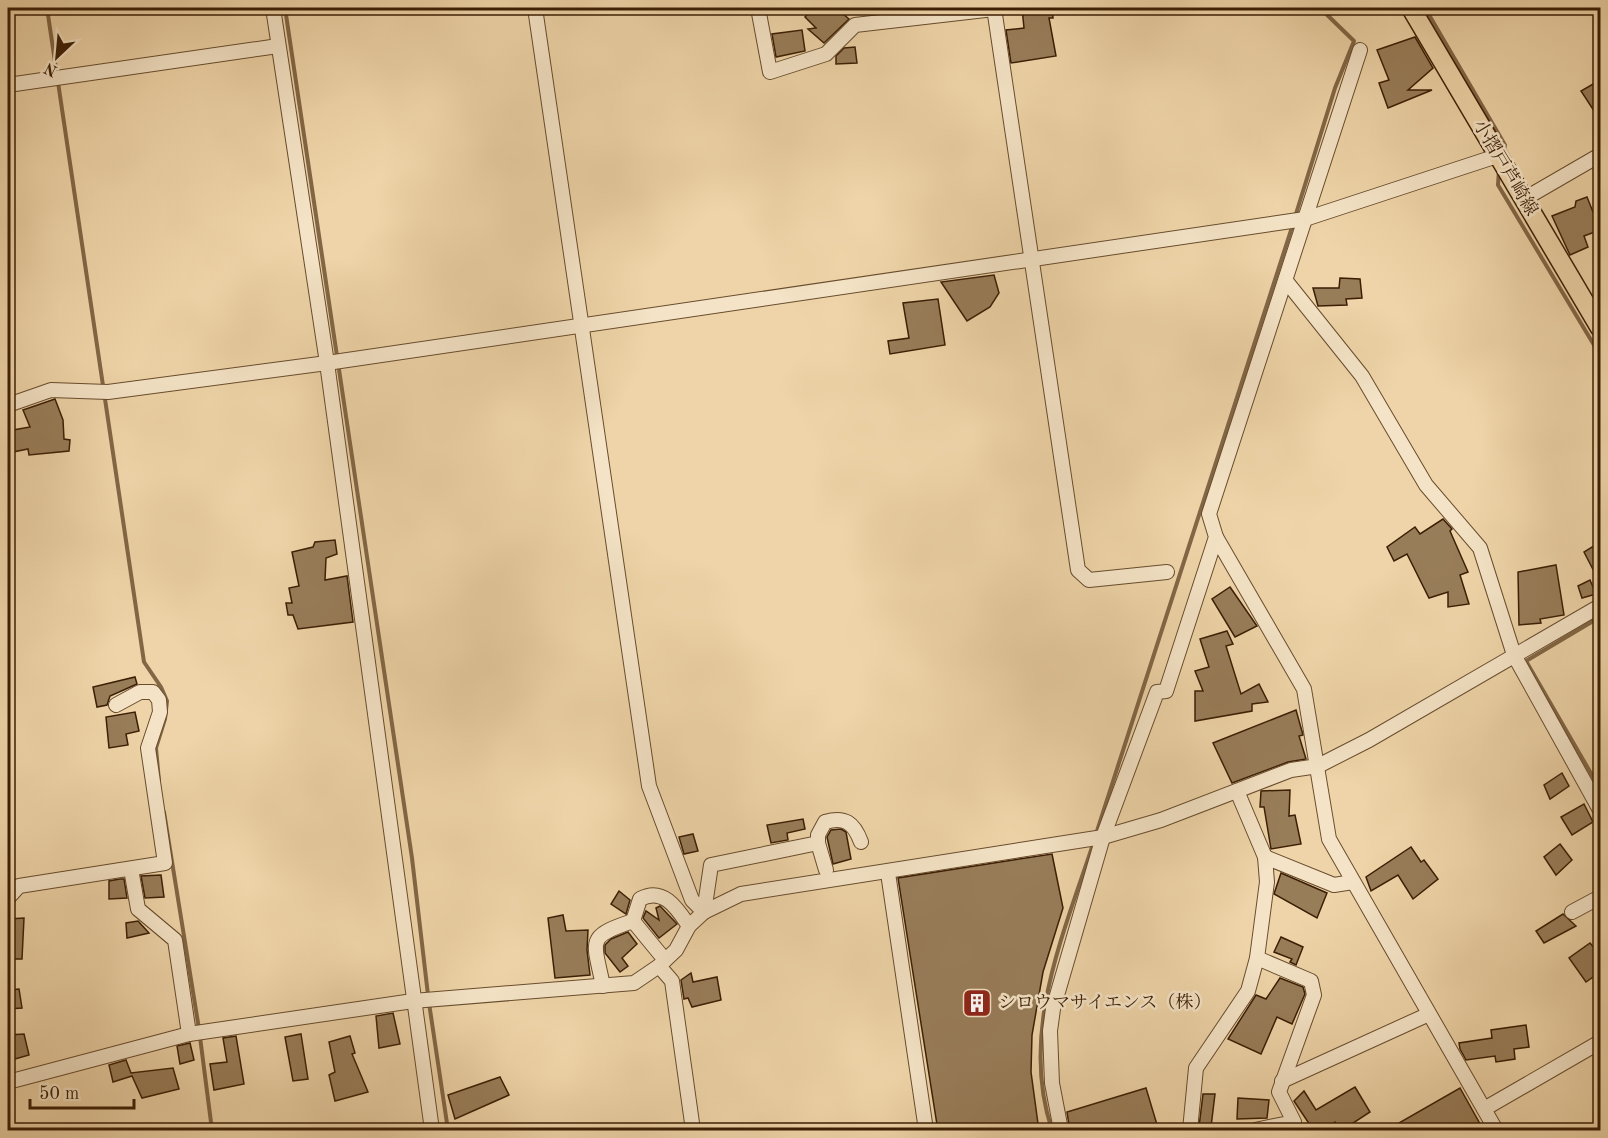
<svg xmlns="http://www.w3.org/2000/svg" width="1608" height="1138" font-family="'Old Standard TT','Noto Serif JP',serif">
  <rect width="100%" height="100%" fill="#eed4a8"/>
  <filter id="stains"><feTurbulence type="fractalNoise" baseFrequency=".00333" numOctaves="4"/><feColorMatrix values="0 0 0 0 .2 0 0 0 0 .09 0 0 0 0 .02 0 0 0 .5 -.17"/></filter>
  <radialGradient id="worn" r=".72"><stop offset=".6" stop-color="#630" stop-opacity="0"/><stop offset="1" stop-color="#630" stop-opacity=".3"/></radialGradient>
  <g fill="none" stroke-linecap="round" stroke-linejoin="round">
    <g stroke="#826645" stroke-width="4">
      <path d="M47 8 144 662 161 687 167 701 165 719 156 748 159 781"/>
      <path d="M285 8 412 858 428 995"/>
      <path d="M1425 8 1505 145 1503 153"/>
      <path d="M1499 169 1498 185 1600 355"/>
      <path d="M1295 217 1335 88 1354 41 1320 8"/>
      <path d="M1600 617 1526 661 1600 789"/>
      <path d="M164 812 199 1029"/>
      <path d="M1096 834 1293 224"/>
      <path d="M429 1003 448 1130"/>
      <path d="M200 1037 212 1130"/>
      <path d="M1052 1130C1019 1033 1064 933 1094 841"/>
    </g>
  </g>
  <g fill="#987d59" stroke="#3b1e04" stroke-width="1.5">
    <path d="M813 8H836L849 19 824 43 808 29 816 28 805 17Z"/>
    <path d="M1022 8H1052L1053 18H1049L1056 56 1011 63 1006 30 1024 28Z"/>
    <path d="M802 30 805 51 776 57 772 34Z"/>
    <path d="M1415 37 1433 68 1408 90H1432L1388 108 1379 83 1389 80 1377 50Z"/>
    <path d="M855 47 857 63 836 64V56L844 48Z"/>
    <path d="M1600 80V120L1581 91Z"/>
    <path d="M1587 197 1595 217 1600 216V230L1584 236 1588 247 1570 255 1552 216 1575 207 1576 201Z"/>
    <path d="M994 275 999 293 990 307 967 321 941 282Z"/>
    <path d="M1340 278 1360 279 1362 298 1346 299 1347 305 1318 306 1313 288H1339Z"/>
    <path d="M938 299 945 345 890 354 888 341 909 338 903 303Z"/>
    <path d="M55 399 63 420 64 439 70 440 69 451 29 455 28 449 8 453V431L30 427 23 410Z"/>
    <path d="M1443 519 1452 529 1450 531 1468 572 1460 575 1469 604 1448 607V592L1429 598 1407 554 1394 561 1387 547 1415 527 1420 534Z"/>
    <path d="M335 540 337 554 326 558 325 580 347 576 353 622 298 629 293 615H288L286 603H292L289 588 299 586 292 552 313 547 315 542Z"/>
    <path d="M1600 542V583L1584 552Z"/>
    <path d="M1556 565 1564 615 1540 619 1541 623 1519 625 1518 572Z"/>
    <path d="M1590 580 1596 594 1582 598 1578 586Z"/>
    <path d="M1230 587 1257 626 1235 637 1212 599Z"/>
    <path d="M1227 631 1233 644 1226 646 1241 694 1259 684 1268 702 1252 704V711L1195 721V691H1203L1195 671 1209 667 1200 639Z"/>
    <path d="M135 677 137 684 110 696 107 705 97 707 93 687Z"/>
    <path d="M1296 710 1303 735 1299 736 1306 759 1288 762 1232 783 1213 743Z"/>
    <path d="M135 712 139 731 126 734 128 745 109 748 106 717Z"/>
    <path d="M1562 773 1569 786 1550 799 1544 785Z"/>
    <path d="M1290 790 1289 816 1295 815 1301 844 1271 849 1264 807H1260L1261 791Z"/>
    <path d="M1584 804 1593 822 1572 835 1561 817Z"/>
    <path d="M803 819 805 829 787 833 788 840 771 843 767 825Z"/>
    <path d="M841 829 846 832 851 859 833 864 827 837 831 830Z"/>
    <path d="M693 834 698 851 684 854 679 837Z"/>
    <path d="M1560 844 1572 860 1556 875 1544 857Z"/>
    <path d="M1411 847 1421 862 1424 860 1438 879 1413 899 1398 875 1371 891 1366 877Z"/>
    <path d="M1052 854 1063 908 1043 972 1032 1035 1031 1072 1039 1131H938L898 878Z"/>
    <path d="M1281 873 1327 893 1317 918 1274 894Z"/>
    <path d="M161 875 164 897 145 898 141 876Z"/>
    <path d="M120 879H124L127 898 109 899V881Z"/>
    <path d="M619 891 630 900 626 914 611 904Z"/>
    <path d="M660 906 677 924 659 938 643 918 646 911 659 920 656 908Z"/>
    <path d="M1563 914 1576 926 1544 943 1536 931Z"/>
    <path d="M563 915 566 931 588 930 587 950 590 975 555 978 548 918Z"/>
    <path d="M24 918 22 959H8V919Z"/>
    <path d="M138 921 149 933 127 938 126 923Z"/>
    <path d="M628 932 637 944 622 958 628 966 620 972 605 953V945L611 939Z"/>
    <path d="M1281 937 1303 947 1296 965 1290 962 1292 959 1274 952Z"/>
    <path d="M1590 943 1600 955V972L1586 982 1569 958Z"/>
    <path d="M691 973 693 982 717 977 721 1000 692 1007 688 998 684 999 681 980Z"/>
    <path d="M1280 978 1303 987 1305 994 1292 1024 1277 1017 1261 1054 1228 1039 1256 995 1266 999Z"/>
    <path d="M19 989 22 1008 8 1009V990Z"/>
    <path d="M393 1013 400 1044 379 1048 376 1016Z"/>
    <path d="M1526 1025 1529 1047 1514 1049 1515 1059 1496 1062 1495 1056 1466 1060 1460 1049 1459 1043 1492 1038 1491 1030Z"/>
    <path d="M24 1034 29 1055 8 1061V1035Z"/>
    <path d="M301 1034 308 1079 293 1081 285 1037Z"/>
    <path d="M236 1036 244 1084 214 1090 210 1064 227 1062 223 1038Z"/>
    <path d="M350 1036 355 1053 352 1054 368 1092 335 1101 329 1075 335 1072 329 1042Z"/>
    <path d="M190 1043 194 1060 180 1064 177 1046Z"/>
    <path d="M126 1060 131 1073 173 1068 179 1089 142 1098 132 1076 113 1082 109 1065Z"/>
    <path d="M500 1077 509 1095 455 1119 448 1095Z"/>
    <path d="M1355 1087 1370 1112 1341 1131 1335 1122 1324 1131H1314L1294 1101 1304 1091 1316 1110Z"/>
    <path d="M1146 1088 1158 1128 1070 1131 1067 1112Z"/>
    <path d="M1460 1088 1484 1131H1385Z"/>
    <path d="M1203 1094H1215L1211 1127H1199Z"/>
    <path d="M1238 1098 1269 1100 1267 1118 1237 1119Z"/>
  </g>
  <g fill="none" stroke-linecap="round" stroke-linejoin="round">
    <g stroke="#684c2d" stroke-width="16">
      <g id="minor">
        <path d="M273 8 327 363 432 1130"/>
        <path d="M535 8 649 786 692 900 704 912"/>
        <path d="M758 8 770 72 826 54 855 25 994 9"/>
        <path d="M994 8 1078 570 1089 580 1167 572"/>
        <path d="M8 85 278 46"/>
        <path d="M1524 199 1600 155"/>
        <path d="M1286 281 1362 376 1426 485 1480 548 1514 655 1600 810"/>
        <path d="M8 405 51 390 108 392 327 363 1305 219 1497 156"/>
        <path d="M1216 537 1304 689 1329 839 1496 1130"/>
        <path d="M1237 791 1265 857"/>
        <path d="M818 843 826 870"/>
        <path d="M131 869 138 909 175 940 189 1034"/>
        <path d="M888 873 926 1130"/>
        <path d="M8 898 19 886 165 863 148 748 160 712 159 700 153 692H140L116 705"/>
        <path d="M704 912 711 865 818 843V835L825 822C845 816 854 823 861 842"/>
        <path d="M1572 912 1600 897"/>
        <path d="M633 921 640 899C664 886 678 910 689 926"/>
        <path d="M659 966 672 981 693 1130"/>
        <path d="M603 986C594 940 585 937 633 921L665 960"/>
        <path d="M1282 1081 1427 1015"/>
        <path d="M8 1082 189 1034 413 1001 634 983 659 966 676 950 689 926 704 912 741 894 1103 837 1161 820 1291 770 1318 766 1369 740 1600 606"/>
        <path d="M1484 1109 1600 1042"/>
        <path d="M1061 1130 1052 1083 1050 1031 1053 1009 1103 837 1157 692 1166 691 1216 537 1209 514 1360 50"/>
        <path d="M1190 1130 1196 1068 1248 991 1257 958"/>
        <path d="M1255 1130 1294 1122 1279 1092 1314 995 1311 981 1257 958 1267 882 1265 857 1334 885 1353 882"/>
      </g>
    </g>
    <g stroke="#3b1e04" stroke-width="21">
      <path id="major" d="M1411 8 1600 328"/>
    </g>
    <use href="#minor" stroke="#f4e3c6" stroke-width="14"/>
    <use href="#major" stroke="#eed4a8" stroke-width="18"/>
  </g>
  <defs>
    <g id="building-square" transform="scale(1.5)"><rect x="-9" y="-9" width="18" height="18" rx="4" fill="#8f2418" stroke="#f4e3c6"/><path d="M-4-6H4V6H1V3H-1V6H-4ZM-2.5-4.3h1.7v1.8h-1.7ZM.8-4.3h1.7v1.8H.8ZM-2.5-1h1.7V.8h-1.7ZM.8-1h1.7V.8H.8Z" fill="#fff"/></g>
  </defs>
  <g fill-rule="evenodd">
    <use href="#building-square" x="977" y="1003"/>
  </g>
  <g text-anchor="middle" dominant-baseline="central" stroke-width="5" stroke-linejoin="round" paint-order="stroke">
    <g font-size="18" fill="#3b1e04" stroke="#f4e3c6">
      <text transform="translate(1505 168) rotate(59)">小摺戸芦崎線</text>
    </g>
    <g font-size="18" fill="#3b1e04" stroke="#f4e3c6" text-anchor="start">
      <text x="998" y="1003">シロウマサイエンス（株）</text>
    </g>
  </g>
  <rect width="1608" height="1138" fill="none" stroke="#eed4a8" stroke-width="30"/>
  <rect x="9" y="9" width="1590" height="1120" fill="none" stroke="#3b1e04" stroke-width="3"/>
  <rect x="15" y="15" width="1578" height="1108" fill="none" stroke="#3b1e04" stroke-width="1.5"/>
  <g transform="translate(57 57) rotate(206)" stroke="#f4e3c6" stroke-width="4.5" paint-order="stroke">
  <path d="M0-4.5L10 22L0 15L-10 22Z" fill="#3b1e04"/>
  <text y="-9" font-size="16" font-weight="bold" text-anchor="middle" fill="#3b1e04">N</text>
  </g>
  <path d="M30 1099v9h104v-9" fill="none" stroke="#3b1e04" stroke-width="3"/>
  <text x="39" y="1099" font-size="18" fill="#3b1e04" stroke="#f4e3c6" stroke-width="4.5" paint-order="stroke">50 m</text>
  <rect width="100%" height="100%" filter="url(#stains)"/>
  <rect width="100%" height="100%" fill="url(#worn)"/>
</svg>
